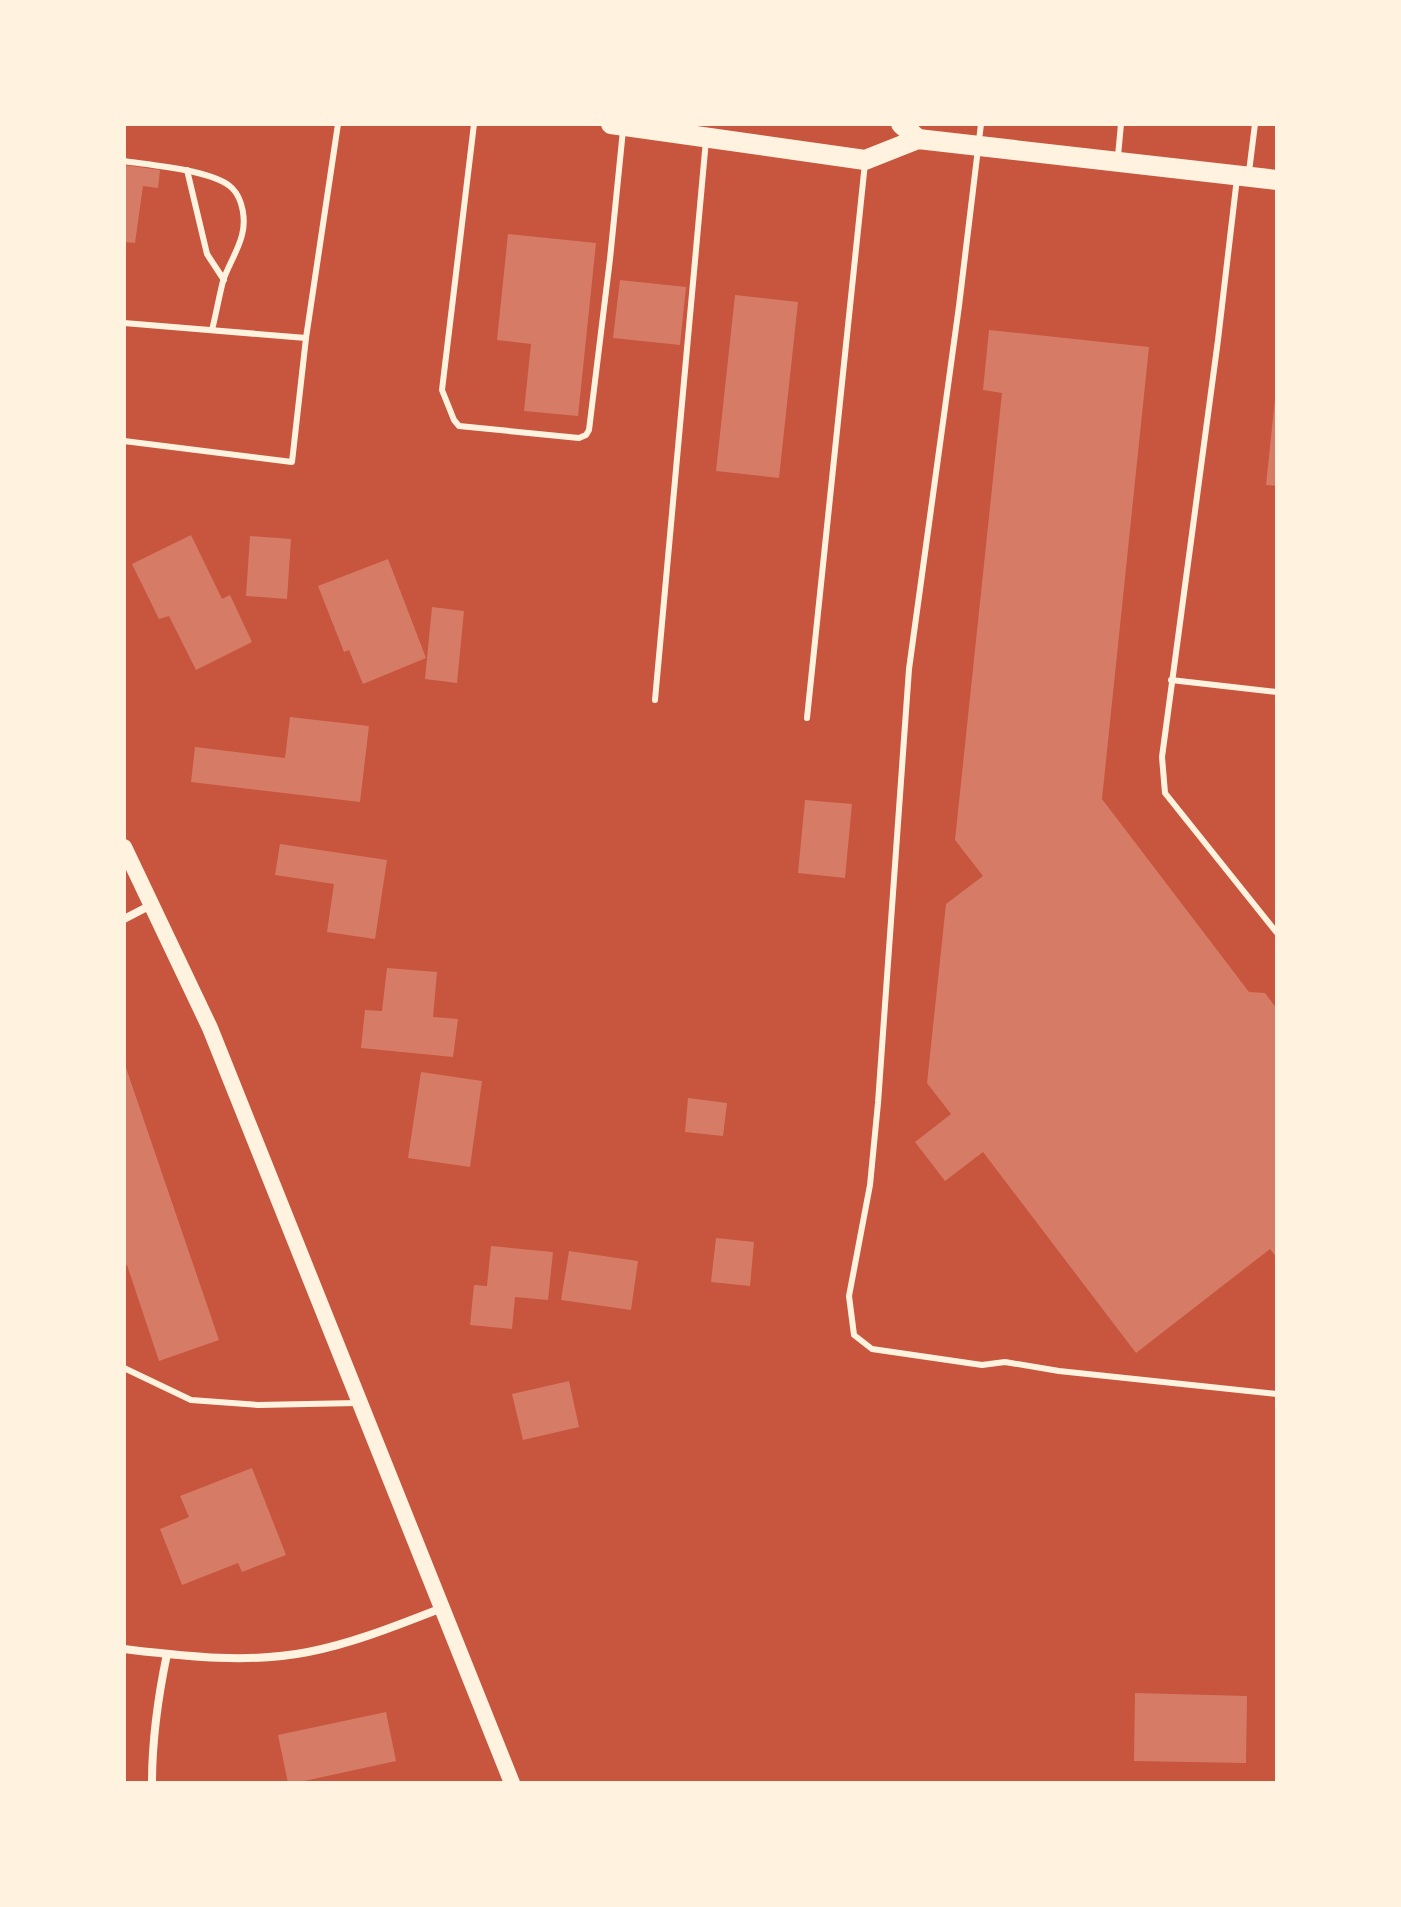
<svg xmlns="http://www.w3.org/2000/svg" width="1401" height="1907" font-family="Commissioner,sans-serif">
  <rect width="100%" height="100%" fill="#c8553d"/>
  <g fill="#d67c66">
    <path d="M124 165 160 170 158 188 143 186 135 243 124 242Z"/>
    <path d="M508 234 596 243 578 416 524 411 531 344 497 340Z"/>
    <path d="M620 280 686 287 680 345 613 338Z"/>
    <path d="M735 295 798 302 779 478 716 471Z"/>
    <path d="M989 330 1149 347 1102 799 1249 992 1265 993 1277 1009V1258L1270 1249 1136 1353 983 1152 945 1181 915 1142 951 1114 927 1083 946 904 983 876 955 840 1002 393 983 390Z"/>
    <path d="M1275 399H1277V486L1266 485Z"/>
    <path d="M191 535 222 599 230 595 252 642 196 670 169 616 159 619 132 564Z"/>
    <path d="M250 536 291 539 287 599 246 596Z"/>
    <path d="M388 559 426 658 363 684 349 650 344 652 318 586Z"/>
    <path d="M432 607 464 611 457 683 425 679Z"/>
    <path d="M290 717 369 726 360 802 191 782 195 747 285 758Z"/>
    <path d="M805 800 852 804 845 878 798 873Z"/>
    <path d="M280 844 387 860 375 939 327 932 334 884 275 875Z"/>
    <path d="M387 968 437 972 433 1017 458 1019 453 1057 361 1048 365 1010 382 1011Z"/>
    <path d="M124 1062 219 1340 159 1361 127 1265H124Z"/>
    <path d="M421 1072 482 1081 470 1167 408 1158Z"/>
    <path d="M688 1098 727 1103 723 1136 685 1132Z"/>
    <path d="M716 1238 754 1242 750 1286 711 1282Z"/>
    <path d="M491 1246 553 1252 548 1300 515 1297 512 1329 470 1325 474 1285 487 1286Z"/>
    <path d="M569 1251 638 1261 631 1310 561 1300Z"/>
    <path d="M569 1381 579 1427 523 1440 512 1394Z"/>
    <path d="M252 1468 286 1555 242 1572 238 1563 182 1585 160 1529 189 1517 180 1496Z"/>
    <path d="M1135 1693 1247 1696 1246 1763 1134 1761Z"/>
    <path d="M386 1712 396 1761 295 1783H288L278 1735Z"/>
  </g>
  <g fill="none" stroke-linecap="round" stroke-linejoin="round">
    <g stroke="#fff3e0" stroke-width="6">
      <path d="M474 124 442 390 454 420 459 426 579 438 586 435 589 430 610 259 623 130"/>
      <path d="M981 124 959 306 909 669 878 1103 870 1185 849 1296 854 1335 872 1349 982 1365 1005 1362 1059 1371 1277 1394"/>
      <path d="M1118 156 1121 124"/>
      <path d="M124 161C150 165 214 170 232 188 243 199 246 220 242 235 238 251 228 266 223 281 219 297 216 314 212 330"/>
      <path d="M187 170 207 254 224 280"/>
      <path d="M1249 172 1255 124"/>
      <path d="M1237 178 1218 340 1162 757 1165 793 1277 933"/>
      <path d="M124 323 306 338"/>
      <path d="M124 441 292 462 306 338 338 124"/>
      <path d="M1171 680 1277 692"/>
      <path d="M655 700 706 140"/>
      <path d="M807 718 865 163"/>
      <path d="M124 1368 191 1400 258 1405 357 1403"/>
    </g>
    <g stroke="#fff3e0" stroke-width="8">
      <path d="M124 919 151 905"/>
      <path d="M124 1649C184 1656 247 1664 308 1652 354 1643 398 1625 442 1608"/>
      <path d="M152 1783C152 1739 158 1697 167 1654"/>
    </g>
    <path stroke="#fff3e0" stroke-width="16" d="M124 847 210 1028 512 1783"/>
    <g stroke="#fff3e0" stroke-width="20">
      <path d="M611 124 865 160 918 139 1277 180"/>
      <path d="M901 124 918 139"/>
    </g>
  </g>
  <rect width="1401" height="1907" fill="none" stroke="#fff3e0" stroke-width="252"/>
</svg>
